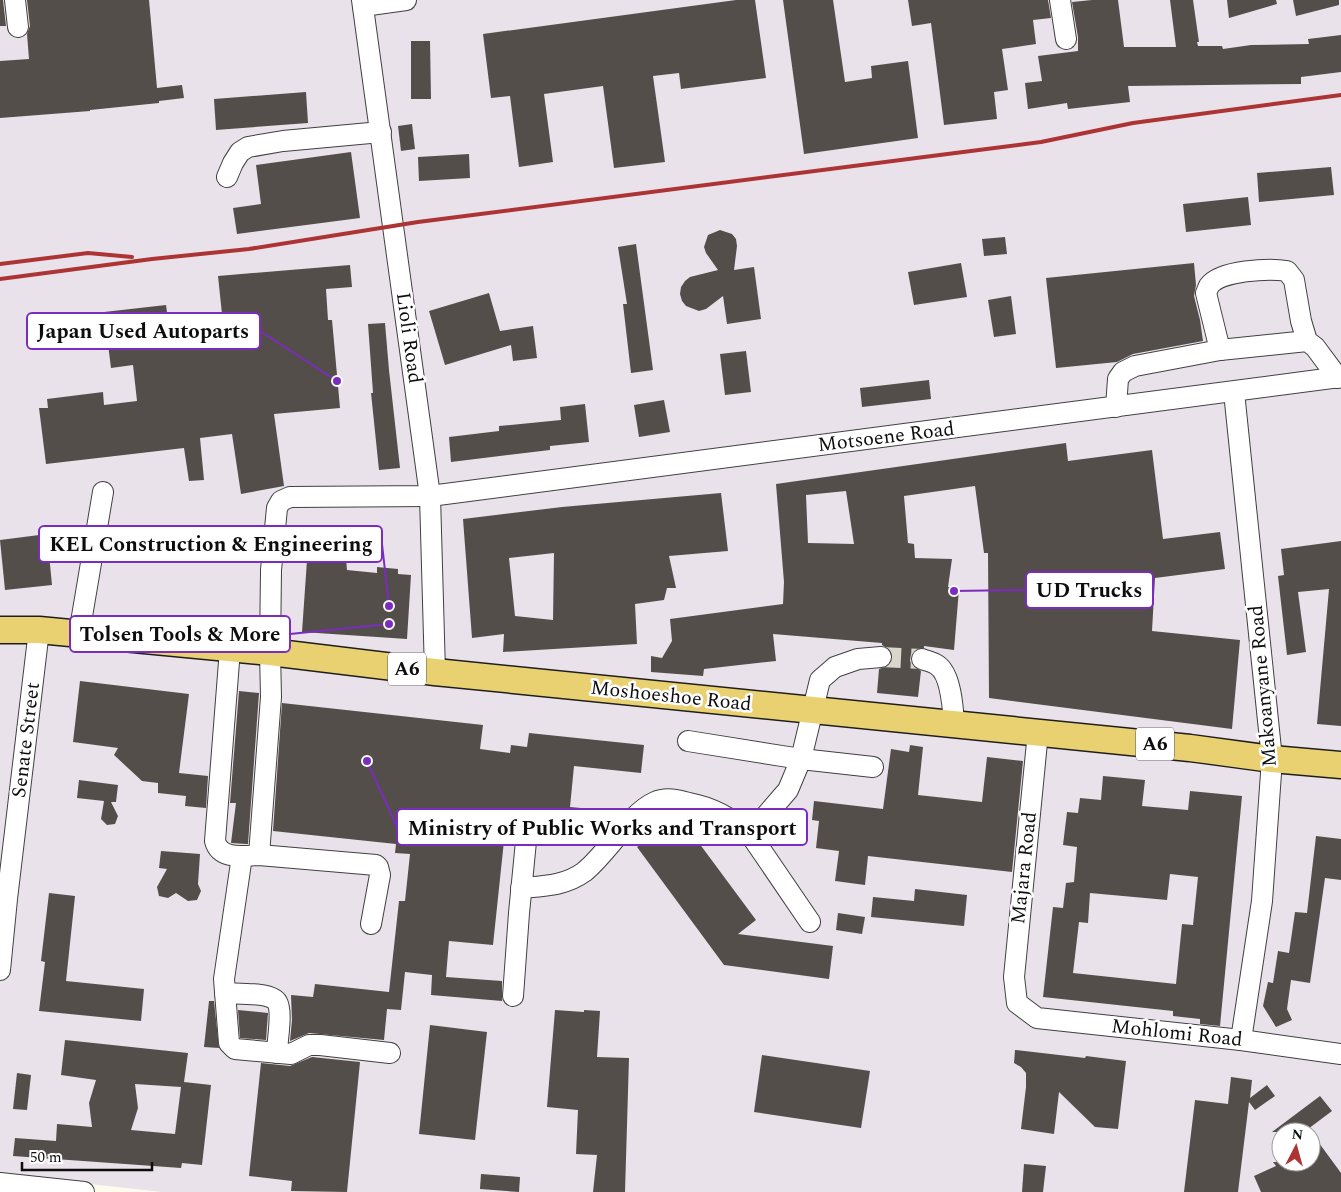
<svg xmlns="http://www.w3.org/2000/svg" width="1341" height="1192" font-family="Spectral,serif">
  <rect width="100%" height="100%" fill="#fdfbee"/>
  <path fill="#eae2ea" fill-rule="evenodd" d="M0 0H1341V1192H162L0 1174ZM1281 1132H1311V1162H1281Z"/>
  <g fill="#544e4a" fill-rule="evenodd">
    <path d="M0 0H3L6 26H0Z"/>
    <path d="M27 0H149L157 88 182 85 184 98 159 101V103L90 110V111L0 118V61L29 59 27 34 30 26Z"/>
    <path d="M736 0H755L766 78 681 89 679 73 653 76 665 162 614 168 603 86 544 94 553 162 519 167 510 96 491 98 483 34Z"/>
    <path d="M783 0H833L845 82 872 78 871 66 908 61 918 138 804 154Z"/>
    <path d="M908 0H1048L1051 18 1033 20 1036 44 1002 49 1008 90 994 92 997 119 944 125 931 23 912 26Z"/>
    <path d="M1092 0H1118L1124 47H1176L1170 0H1193L1199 42H1197L1198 46H1222L1223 49 1251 45 1309 44 1308 39 1341 35V72L1301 77V84L1128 86 1130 102 1068 109 1067 103 1028 109 1025 83 1042 81 1038 56 1078 51V37L1072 2Z"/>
    <path d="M1227 0H1276L1277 4 1229 18Z"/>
    <path d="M1293 0H1339V5L1296 16Z"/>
    <path d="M411 41H430L431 99H411Z"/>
    <path d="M306 92 308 123 216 130 214 99Z"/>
    <path d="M412 124 415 149 401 151 398 126Z"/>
    <path d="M351 152 360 218 237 234 233 208 261 204 256 165Z"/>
    <path d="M469 154 470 178 419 181 418 157Z"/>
    <path d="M1331 167 1334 195 1259 202 1257 173Z"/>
    <path d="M1248 197 1251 225 1186 232 1183 204Z"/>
    <path d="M720 230 732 234 736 239 737 246 734 270 754 267 761 319 727 324 723 296 706 309 699 311 686 306 682 301 680 294 681 287 685 281 690 277 718 270 706 253 704 247 708 235Z"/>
    <path d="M1005 237 1007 254 984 256 982 239Z"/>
    <path d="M636 244 653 370 631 373 623 304H627L618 247Z"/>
    <path d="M961 263 967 297 914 305 908 272Z"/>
    <path d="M1194 263 1196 285 1194 296 1200 320 1203 341 1133 354 1117 362 1056 368 1046 278Z"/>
    <path d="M350 265 352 287 326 289 328 320H332L340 408 274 414 284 486 241 494 232 434 200 438 204 480 189 481 184 448 46 464 39 408H48L47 399 103 392 104 405 137 401 133 365 111 368 104 312 166 305 168 320 222 314 218 276Z"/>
    <path d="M489 293 500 331 533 326 537 358 513 361 511 345 445 365 429 311Z"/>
    <path d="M1011 296 1016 334 994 337 988 300Z"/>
    <path d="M385 323 389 370 400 468 379 470 371 393H373L368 324Z"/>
    <path d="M746 351 751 392 725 395 720 354Z"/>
    <path d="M929 380 931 399 862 407 860 388Z"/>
    <path d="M664 400 670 432 639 437 634 405Z"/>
    <path d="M585 404 589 442 550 446V450L451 462 449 437 499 431V426L561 420 560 407Z"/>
    <path d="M1066 443 1068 461 1152 450 1163 539 1220 532 1225 569 1155 578 1152 631 1240 640 1232 729 989 698 988 553H984L975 486 904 496 908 543 914 544 915 558 952 559 948 587 959 589 954 650 924 646V648L915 650 911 654 910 661 913 666 921 671 918 697 877 693 879 669 888 666 892 662 893 656 890 650 882 645V643L773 634 776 661 704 669 703 676 651 672V656L662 658 672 641 670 619 783 604 784 582 776 484ZM846 491 854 544 808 543 806 495Z"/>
    <path d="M721 493 728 551 669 556 676 588H667L664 600 635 604 637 644 503 652 504 634 472 638 463 519 562 507ZM554 553 553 620 515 616 509 558Z"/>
    <path d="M47 534 52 585 5 590 0 540Z"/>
    <path d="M344 534 347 570 377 573V567L398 569V574L411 575 407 639 302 632 307 560H300L298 539Z"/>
    <path d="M1341 541V726L1317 724 1329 589 1298 592 1306 652 1287 655 1278 576 1284 575 1281 549Z"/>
    <path d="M80 681 189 694 179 773 208 776 206 808 185 806 186 796 158 793V783L142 781 114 755 118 748 73 742Z"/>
    <path d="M239 691 259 693 248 844H246L231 843 236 803H230Z"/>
    <path d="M282 703 483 725 480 749 510 753 511 745 527 747 529 733 644 745 641 773 574 766 570 807 581 808 579 830 537 825 533 821 529 819 523 820 518 823 506 822 493 945 449 941 446 977 502 981V1001L431 995 432 975 405 972 401 1010 387 1009 384 1040 309 1033 290 1041 292 1020 291 995 313 997 315 984 389 992 399 901H405L410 854 395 853 396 844 273 831Z"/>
    <path d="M910 745 923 747 918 795 982 802 987 757 1023 761 1012 872 868 856 865 885 835 881 839 851 816 848 819 821 812 820 814 801 883 809 891 749 909 752Z"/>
    <path d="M1103 776 1145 780 1142 806 1188 810 1190 791 1242 796 1220 1026 1200 1024V1019L1173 1016V1011L1043 997 1053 907 1063 908 1066 883 1074 882 1077 847 1063 845 1067 812 1078 813 1080 798 1101 800ZM1170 874 1198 877 1193 925 1182 924 1176 984 1073 973 1079 922 1088 923 1090 893 1167 900Z"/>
    <path d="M79 780 118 785 116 802H111L118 816 115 824 107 825 101 819 104 801 77 798Z"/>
    <path d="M679 816 756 920 738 934 833 946 829 979 724 965 637 847Z"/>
    <path d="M1316 836 1341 839V880L1325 878 1310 983 1291 980 1287 1009 1292 1020 1276 1027 1263 1006 1268 982 1273 983 1278 951 1289 953 1295 912 1307 913Z"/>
    <path d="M161 851 200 854 198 884 201 891 197 900 188 901 176 893 168 898 159 896 157 887 167 869 159 868Z"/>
    <path d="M915 889 967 895 964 926 871 917 873 897 914 901Z"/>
    <path d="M49 893 75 896 66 981 144 989 141 1021 39 1011 45 962 41 961Z"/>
    <path d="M838 913 865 917 862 934 836 930Z"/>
    <path d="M209 1001H214L219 1048 204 1047Z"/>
    <path d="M238 1010 268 1013 266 1040 240 1038Z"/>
    <path d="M555 1010 584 1012V1010L600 1011 597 1057 629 1058 625 1192H593L597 1155 576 1154 578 1110 547 1107Z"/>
    <path d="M430 1025 487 1032 475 1140 419 1134Z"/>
    <path d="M65 1040 188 1053 184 1082 211 1085 202 1165 182 1163 181 1168 13 1156 15 1138 56 1141 57 1124 92 1127 89 1103 96 1080 61 1075ZM135 1084 181 1087 175 1134 131 1130 138 1108Z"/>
    <path d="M1015 1050 1085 1058 1086 1056 1126 1061 1118 1129 1095 1127 1059 1092 1054 1134 1021 1129 1026 1087V1073L1021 1067 1014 1063Z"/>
    <path d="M762 1055 870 1071 861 1128 754 1112Z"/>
    <path d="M312 1057 360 1062 347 1192 291 1191 292 1181 249 1176 261 1063 290 1066Z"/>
    <path d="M17 1073 31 1075 27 1110 13 1109Z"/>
    <path d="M1231 1077 1252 1080 1250 1098 1267 1085 1275 1096 1255 1110 1249 1102 1238 1192H1184L1195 1100 1228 1104Z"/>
    <path d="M1320 1096 1332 1111 1304 1132H1272Z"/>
    <path d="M1311 1132 1341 1173V1192H1261L1254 1176 1276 1166 1273 1162H1311Z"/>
    <path d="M1024 1164 1046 1166 1043 1192H1022Z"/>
    <path d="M481 1174 520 1177 519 1192 480 1189Z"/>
  </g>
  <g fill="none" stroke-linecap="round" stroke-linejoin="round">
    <path stroke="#d9d7cc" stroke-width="20" stroke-dasharray="20 10" stroke-linecap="butt" d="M881 657 922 659"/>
    <g stroke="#404040" stroke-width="22">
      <g id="minor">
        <path d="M15 0 18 27"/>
        <path d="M362 0 430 496 435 672"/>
        <path d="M1060 0 1066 39"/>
        <path d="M363 6 406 0"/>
        <path d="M227 177 233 163 240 152 248 147 283 141 381 132"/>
        <path d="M1307 341 1220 350 1206 293C1207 291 1208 288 1209 286 1220 270 1270 268 1287 271L1294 280 1301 321 1307 341 1315 347 1338 378"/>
        <path d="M1234 392 1272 759 1262 901 1241 1040"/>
        <path d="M1116 407 1118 379 1123 372 1135 366 1220 350"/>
        <path d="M79 634 103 492"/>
        <path d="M230 649 215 841C220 860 243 856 259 855L376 865 378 867 380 875 371 924"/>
        <path d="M922 659C927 661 933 662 937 665 951 674 953 708 954 724"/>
        <path d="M1038 732 1014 977 1017 1003 1037 1018 1241 1040 1341 1054"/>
        <path d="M688 741 801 759 873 767"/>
        <path d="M750 834 788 790 801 759 820 680 835 667 858 659 881 657"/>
        <path d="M259 855 271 697 270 652 271 570 277 508 281 501 290 497 430 496 1341 377"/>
        <path d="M242 856 224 979 229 1043 235 1049 291 1054 309 1045H320L390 1053"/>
        <path d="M521 888C543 886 565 886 584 872 606 855 630 813 655 802 666 797 678 800 689 803 711 807 733 819 750 834L810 922"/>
        <path d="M0 970 7 899 39 630"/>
        <path d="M225 993C236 994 272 992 277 1002 283 1012 277 1041 277 1053"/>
        <path d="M513 996 519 913 527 831"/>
        <path d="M0 1183 84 1192"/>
      </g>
    </g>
    <g stroke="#1e1e1e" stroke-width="29">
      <path id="major" d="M0 630H39L270 652 435 672 1190 748 1272 759 1341 765"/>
    </g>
    <use href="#minor" stroke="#fff" stroke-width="20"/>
    <use href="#major" stroke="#e9d172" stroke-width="26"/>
    <g stroke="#ad3435" stroke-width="4">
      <path d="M0 264 88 253 132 257"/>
      <path d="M0 279 152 259 249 249 418 222 971 151 1041 142 1133 123 1341 95"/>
    </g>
  </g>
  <g text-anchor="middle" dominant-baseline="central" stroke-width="5" stroke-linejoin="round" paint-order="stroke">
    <g fill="#fff" stroke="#565656" stroke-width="1">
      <rect x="388" y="652.5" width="38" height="33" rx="4"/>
      <rect x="1136" y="727.5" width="38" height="33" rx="4"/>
    </g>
    <g font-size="19" font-weight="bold" fill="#0d0d0d">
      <text x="407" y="669">A6</text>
      <text x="1155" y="744">A6</text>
    </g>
    <g font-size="20" fill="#0d0d0d" stroke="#fff">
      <text transform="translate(409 338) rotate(82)">Lioli Road</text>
      <text transform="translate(886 437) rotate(-7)">Motsoene Road</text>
      <text transform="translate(1263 686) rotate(-95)">Makoanyane Road</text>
      <text transform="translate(671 696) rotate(6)">Moshoeshoe Road</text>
      <text transform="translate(26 740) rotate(-83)">Senate Street</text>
      <text transform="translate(1024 868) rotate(-84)">Majara Road</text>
      <text transform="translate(1177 1033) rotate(6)">Mohlomi Road</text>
    </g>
  </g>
  <path fill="none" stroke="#7b2cbf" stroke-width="2" d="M337 381L260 331M389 606L382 544M954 591L1026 590M389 624L290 634M367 761L397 827"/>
  <g fill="#7b2cbf" stroke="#fff" stroke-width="2">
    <circle cx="337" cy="381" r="5"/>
    <circle cx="389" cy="606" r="5"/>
    <circle cx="954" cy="591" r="5"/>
    <circle cx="389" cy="624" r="5"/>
    <circle cx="367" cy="761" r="5"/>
  </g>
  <g fill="#fff" stroke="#7b2cbf" stroke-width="2">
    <rect x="27" y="313" width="233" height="36" rx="5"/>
    <rect x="39" y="526" width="343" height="36" rx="5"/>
    <rect x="1026" y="572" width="127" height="36" rx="5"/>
    <rect x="70" y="616" width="220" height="36" rx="5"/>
    <rect x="397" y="809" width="410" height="36" rx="5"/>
  </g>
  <g font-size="21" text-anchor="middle" font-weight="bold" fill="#0d0d0d">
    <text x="143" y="338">Japan Used Autoparts</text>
    <text x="211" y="551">KEL Construction &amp; Engineering</text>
    <text x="1089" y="597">UD Trucks</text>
    <text x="180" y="641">Tolsen Tools &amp; More</text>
    <text x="602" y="835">Ministry of Public Works and Transport</text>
  </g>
  <g transform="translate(1296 1147) rotate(6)"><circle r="24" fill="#ffffff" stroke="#9e9e9e"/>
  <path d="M0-4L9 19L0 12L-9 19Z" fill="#ad3435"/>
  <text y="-8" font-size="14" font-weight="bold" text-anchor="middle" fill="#0d0d0d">N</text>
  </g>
  <path d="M22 1162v8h130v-8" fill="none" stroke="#0d0d0d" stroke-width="2.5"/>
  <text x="30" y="1162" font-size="15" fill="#0d0d0d" stroke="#ffffff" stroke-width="4" paint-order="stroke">50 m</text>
</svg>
